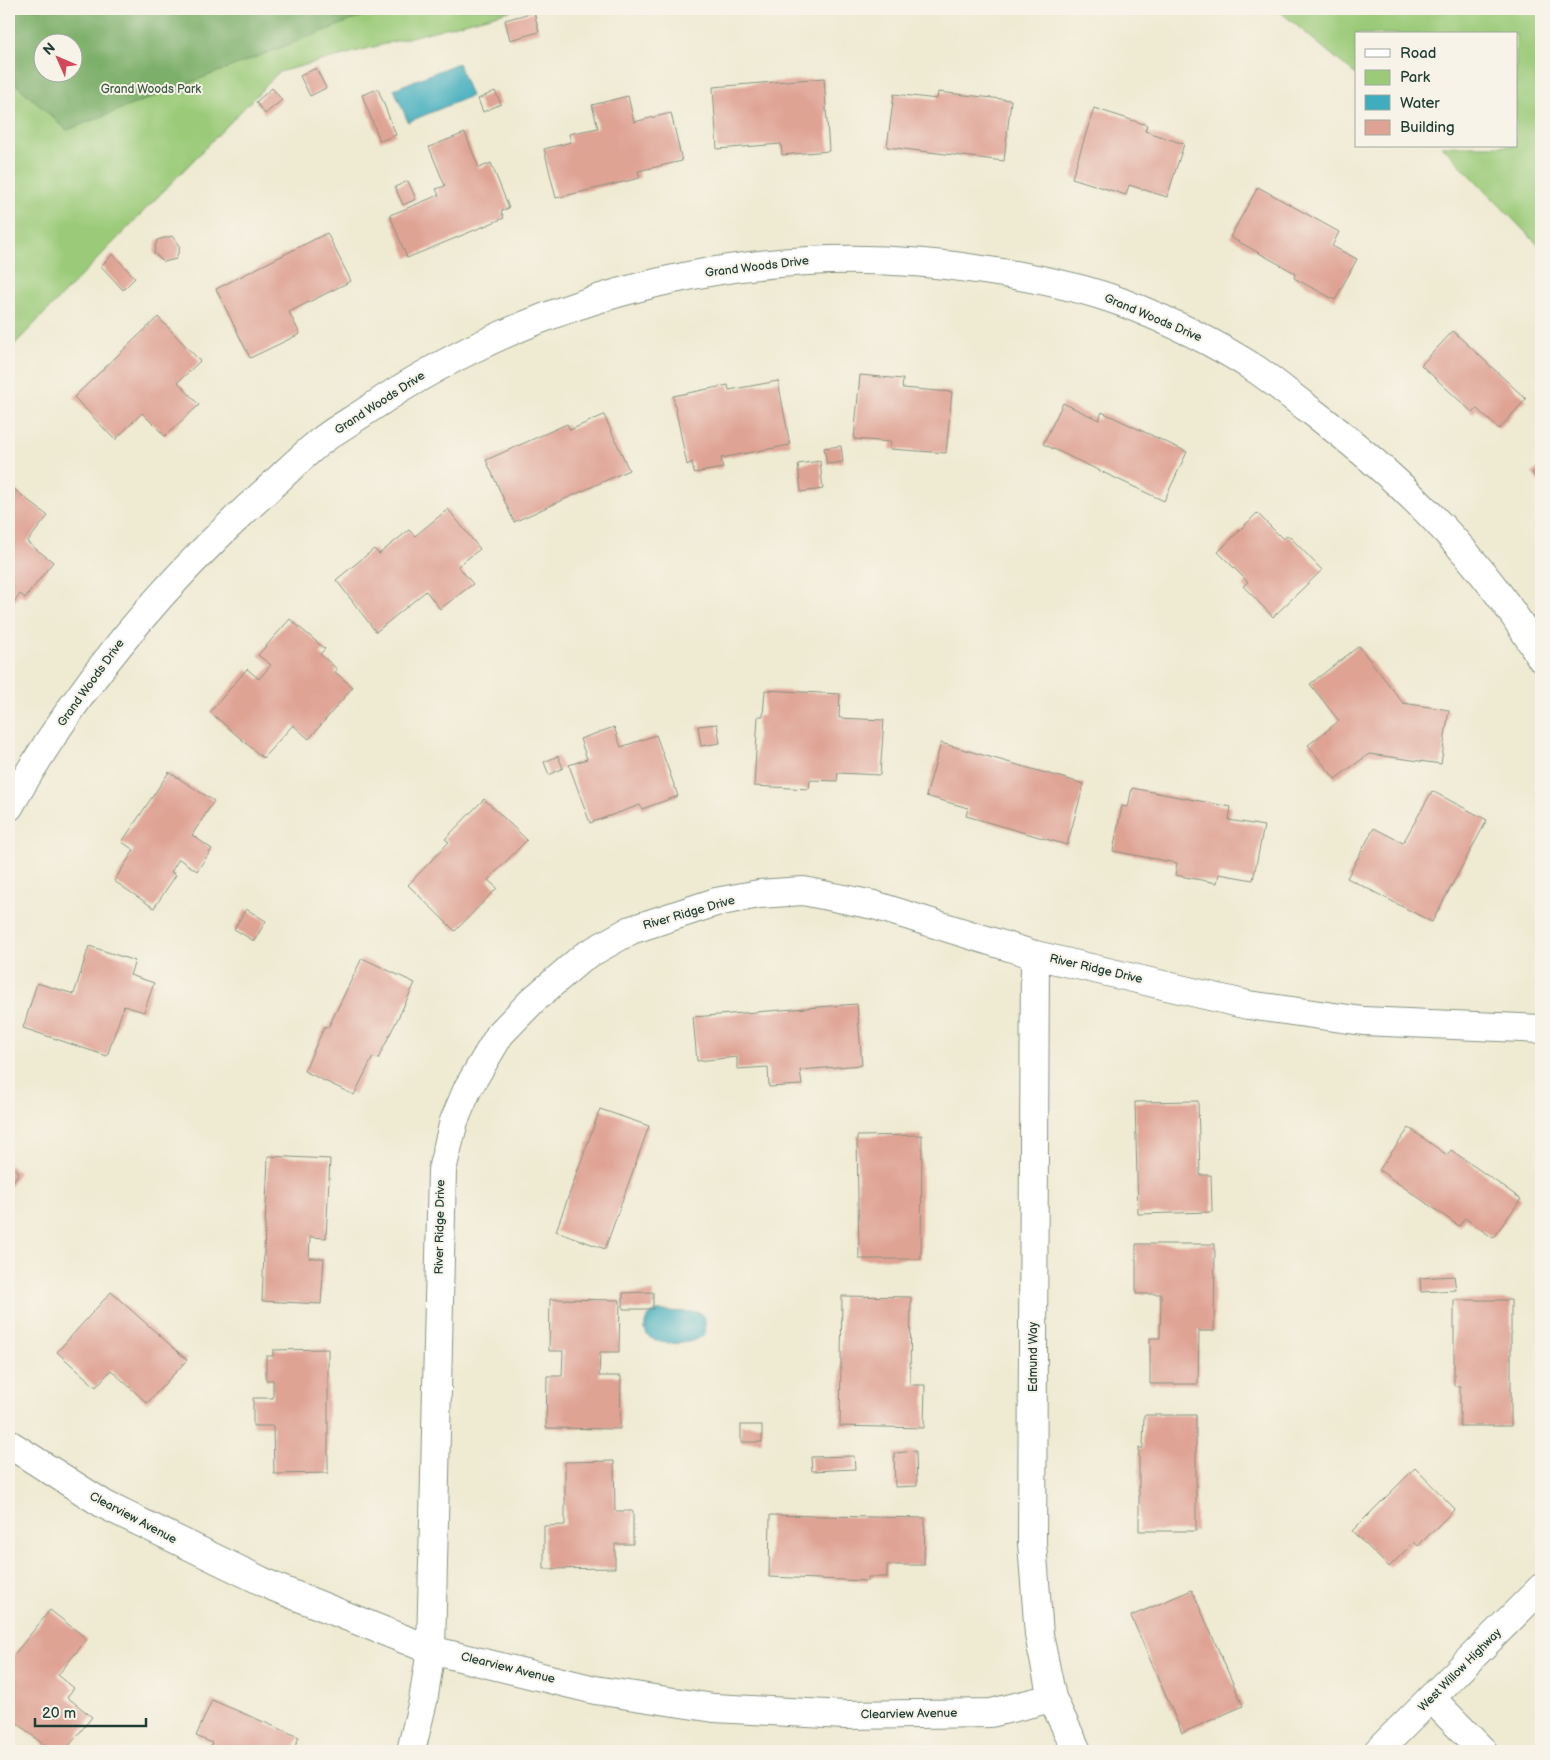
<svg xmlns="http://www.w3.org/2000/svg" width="1550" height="1760" font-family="'Balsamiq Sans',sans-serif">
  <rect width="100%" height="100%" fill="#f7f3e8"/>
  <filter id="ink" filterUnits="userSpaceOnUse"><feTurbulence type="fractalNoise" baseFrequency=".02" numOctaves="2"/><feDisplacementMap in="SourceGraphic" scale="10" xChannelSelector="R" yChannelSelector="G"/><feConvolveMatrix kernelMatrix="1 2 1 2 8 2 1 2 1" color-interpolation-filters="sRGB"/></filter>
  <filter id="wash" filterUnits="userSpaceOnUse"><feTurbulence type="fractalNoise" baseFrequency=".0096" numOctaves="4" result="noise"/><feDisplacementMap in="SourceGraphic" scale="20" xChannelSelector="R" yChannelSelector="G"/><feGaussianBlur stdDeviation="1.12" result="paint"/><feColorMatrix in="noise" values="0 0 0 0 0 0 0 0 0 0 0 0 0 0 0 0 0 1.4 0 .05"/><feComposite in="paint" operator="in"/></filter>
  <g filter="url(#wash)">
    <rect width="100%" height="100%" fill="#efead2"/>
    <g fill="#9bcb79" stroke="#5d8456" fill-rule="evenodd">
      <path d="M9 9H517L279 72 9 350ZM42 42H72V72H42Z"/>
      <path d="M1277 9H1541V248L1442 146H1516V34H1356V75Z"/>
    </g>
    <path fill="#7caf69" stroke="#4e764e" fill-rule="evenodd" d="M9 9H381L67 130 9 78ZM42 42H72V72H42Z"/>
    <g fill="#3fadbd" stroke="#2f7578">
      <path d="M458 63 471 96 408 122 394 89Z"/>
      <path d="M657 1311 699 1312 705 1319V1334C693 1346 658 1347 647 1335 642 1324 646 1315 657 1311Z"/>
    </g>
    <g id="blocks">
      <g fill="#dfa394">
        <path d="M534 12 539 32 510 40 505 20Z"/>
        <path d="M316 68 326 88 310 96 300 76Z"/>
        <path d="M824 78 829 151 782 155 781 144 717 149 713 87Z"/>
        <path d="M272 88 282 100 265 114 256 102Z"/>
        <path d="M378 89 396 135 380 141 362 95Z"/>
        <path d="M495 91 501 104 483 112 478 99Z"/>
        <path d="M938 92 1011 100 1004 161 887 147 894 94 937 99Z"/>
        <path d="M628 96 634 122 671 113 682 161 638 171 640 178 556 198 544 149 571 142 569 134 598 128 592 105Z"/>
        <path d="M1094 108 1147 125 1145 131 1184 144 1167 197 1129 185 1126 195 1072 178Z"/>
        <path d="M465 133 479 168 491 163 509 208 501 211 504 218 407 258 390 215 439 195 436 189 445 186 429 147Z"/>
        <path d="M408 181 416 199 403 205 395 187Z"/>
        <path d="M1258 187 1339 232 1332 246 1357 259 1335 300 1294 278 1295 273 1230 237Z"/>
        <path d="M327 233 351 281 289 312 300 334 250 358 216 289Z"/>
        <path d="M172 236 180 247 176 259 164 262 154 253 157 240Z"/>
        <path d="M113 254 135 278 123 290 101 266Z"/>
        <path d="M158 317 200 361 178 382 199 405 165 436 142 413 115 440 74 397Z"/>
        <path d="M1453 331 1526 399 1499 429 1477 409 1473 413 1421 365Z"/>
        <path d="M860 375 903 379 902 388 952 392 946 453 890 449 891 442 854 439Z"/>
        <path d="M778 381 790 445 721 458 723 468 694 473 692 462 687 465 673 396 728 385 729 390Z"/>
        <path d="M1063 403 1099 420 1102 412 1187 452 1164 501 1043 444Z"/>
        <path d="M604 415 629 470 514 522 486 460 567 424 570 430Z"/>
        <path d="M841 446 843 462 827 464 824 448Z"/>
        <path d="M820 461 823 489 801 492 798 464Z"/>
        <path d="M1541 466V485L1532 473Z"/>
        <path d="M10 486 48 516 27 542 53 562 25 598 20 594 9 609Z"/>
        <path d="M448 509 480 549 458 566 473 584 440 609 426 591 376 632 336 580 374 549 379 554 409 530 415 536Z"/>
        <path d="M1257 513 1283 539 1288 535 1322 570 1273 617 1243 586 1248 582 1218 552Z"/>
        <path d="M290 619 325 649 320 654 337 669 335 672 353 687 309 739 293 725 263 758 210 712 247 669 259 679 271 665 258 655Z"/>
        <path d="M1359 646 1403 703 1449 710 1441 764 1369 754 1335 779 1308 745 1339 721 1310 684Z"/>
        <path d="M765 690 840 694 839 718 884 720 880 775 838 773 837 781 810 780 809 789 754 786 758 716H763Z"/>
        <path d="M717 724 720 743 701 746 698 726Z"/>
        <path d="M614 727 621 747 656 735 678 796 642 809 640 805 590 823 569 765 587 759 580 739Z"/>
        <path d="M941 743 1084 784 1067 845 966 816 968 808 926 796Z"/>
        <path d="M558 756 563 768 549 775 544 762Z"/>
        <path d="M169 772 214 801 192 835 212 849 197 871 179 859 171 872 176 875 154 908 114 881 134 850 122 842Z"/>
        <path d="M1132 788 1231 807 1229 820 1264 826 1253 880 1219 874 1217 883 1175 875 1177 863 1113 851 1122 806 1128 807Z"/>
        <path d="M1432 791 1487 820 1432 922 1347 878 1374 828 1403 843Z"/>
        <path d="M484 799 527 840 488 880 497 888 455 931 408 885 449 842 445 839Z"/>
        <path d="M246 909 266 921 254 941 234 929Z"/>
        <path d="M89 946 135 961 130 975 154 983 144 1012 124 1006 107 1056 23 1028 37 983 74 994Z"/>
        <path d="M362 958 415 983 378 1059 373 1057 354 1095 304 1071 325 1026 328 1028Z"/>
        <path d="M857 1004 862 1065 800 1070 802 1085 769 1087 768 1067 737 1069V1057L697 1061 693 1017Z"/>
        <path d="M1198 1101 1200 1175H1211L1212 1212 1138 1214 1135 1102Z"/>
        <path d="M600 1109 649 1126 605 1249 556 1231Z"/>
        <path d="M1409 1128 1447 1155 1451 1150 1521 1199 1493 1238 1465 1218 1459 1226 1379 1170Z"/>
        <path d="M922 1135 921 1259H859L857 1136Z"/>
        <path d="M268 1156 330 1159 326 1238 310 1237 309 1258H324L321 1304 262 1301Z"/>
        <path d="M9 1165 19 1172 9 1188Z"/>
        <path d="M1136 1244H1215L1214 1331H1199L1198 1384H1150V1338H1160L1161 1294H1136Z"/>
        <path d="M1454 1276 1456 1290 1421 1292 1420 1278Z"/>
        <path d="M111 1292 187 1360 147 1403 111 1370 96 1387 57 1352Z"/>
        <path d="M653 1292V1309H623V1293Z"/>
        <path d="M842 1296 911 1297 910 1385H925L924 1428 840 1426Z"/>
        <path d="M550 1299 620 1300 619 1352H600L599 1376H621L620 1429 546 1428 547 1376H562L563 1351H549Z"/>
        <path d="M1454 1300H1511V1426H1460V1386H1454Z"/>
        <path d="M328 1349V1473L274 1474 273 1426H253V1398H273V1380H266V1356H273V1350Z"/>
        <path d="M1144 1415H1196V1531H1139V1448H1143Z"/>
        <rect x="741" y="1425" width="21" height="17"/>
        <path d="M916 1451 917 1486 895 1487 894 1453Z"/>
        <path d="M854 1456 855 1469 812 1471 811 1457Z"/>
        <path d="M614 1461 615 1511H633V1544H615V1568L544 1569V1526L565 1525V1462Z"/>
        <path d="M1415 1468 1455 1509 1418 1546 1414 1542 1389 1567 1352 1531Z"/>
        <path d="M770 1515 925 1518 924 1565H887V1577H868V1581L769 1577Z"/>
        <path d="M1192 1590 1243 1706 1182 1733 1131 1616Z"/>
        <path d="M50 1610 87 1639 58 1675 74 1688 67 1697 92 1717 65 1751H51L9 1716V1661Z"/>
        <path d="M212 1700 299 1737 293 1751H208L212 1743 196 1736Z"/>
      </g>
    </g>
  </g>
  <g filter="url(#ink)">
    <use href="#blocks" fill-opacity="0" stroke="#879483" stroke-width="1"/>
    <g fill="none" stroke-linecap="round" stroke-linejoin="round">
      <g stroke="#879483" stroke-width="30">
        <g id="minor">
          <path d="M9 807C76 688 164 582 265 492 283 475 302 456 321 441 336 429 353 420 369 409 549 288 768 236 983 270 1025 276 1081 287 1121 302 1168 320 1214 342 1257 370 1275 382 1292 397 1310 410 1400 478 1484 559 1541 658"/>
          <path d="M1035 955 1032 1543 1039 1635 1052 1698 1077 1751"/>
          <path d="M9 1444 105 1505 274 1587 431 1650 595 1690 714 1708 845 1715 991 1713 1052 1698"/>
          <path d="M1431 1698 1483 1751"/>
          <path d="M411 1751 423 1701 431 1650 442 1170 454 1121 468 1088 500 1034 533 1000 583 957 631 930 716 902 759 894 803 891 874 905 1035 955 1248 1005 1363 1021 1541 1029"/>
        </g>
      </g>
      <g stroke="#879483" stroke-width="30">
        <path id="tertiary" d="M1378 1751 1541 1588"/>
      </g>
      <use href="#minor" stroke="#fff" stroke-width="28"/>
      <use href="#tertiary" stroke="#fff" stroke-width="28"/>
    </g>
  </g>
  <g text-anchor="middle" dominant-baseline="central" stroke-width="4" stroke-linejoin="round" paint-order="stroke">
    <g font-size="12" fill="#385942" stroke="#f7f3e8">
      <text x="151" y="89">Grand Woods Park</text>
    </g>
    <g font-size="12" fill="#1f3d34" stroke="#f7f3e8">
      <text transform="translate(757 267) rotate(-7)">Grand Woods Drive</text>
      <text transform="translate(1153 318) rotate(23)">Grand Woods Drive</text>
      <text transform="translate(380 403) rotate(-33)">Grand Woods Drive</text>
      <text transform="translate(91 683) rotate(-54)">Grand Woods Drive</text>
      <text transform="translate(689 913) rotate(-16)">River Ridge Drive</text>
      <text transform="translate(1096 969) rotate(13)">River Ridge Drive</text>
      <text transform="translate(440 1227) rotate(-89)">River Ridge Drive</text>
      <text transform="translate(1033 1357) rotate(-90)">Edmund Way</text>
      <text transform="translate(133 1518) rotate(28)">Clearview Avenue</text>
      <text transform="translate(508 1668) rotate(14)">Clearview Avenue</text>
      <text transform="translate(1460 1670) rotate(-45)">West Willow Highway</text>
      <text transform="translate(909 1714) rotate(-1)">Clearview Avenue</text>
    </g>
  </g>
  <rect width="1550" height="1760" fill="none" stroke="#f7f3e8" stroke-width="30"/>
  <rect x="1355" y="32" width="162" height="115" fill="#f7f3e8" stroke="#a1aaa0"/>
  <rect x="1365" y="49" width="25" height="8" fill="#ffffff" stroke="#a1aaa0"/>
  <text x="1400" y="58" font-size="15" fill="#1f3d34">Road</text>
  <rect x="1365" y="70" width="25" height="15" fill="#9bcb79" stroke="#a1aaa0"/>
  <text x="1400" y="82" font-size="15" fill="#1f3d34">Park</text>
  <rect x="1365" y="95" width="25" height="15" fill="#3fadbd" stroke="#a1aaa0"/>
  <text x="1400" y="108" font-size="15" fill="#1f3d34">Water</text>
  <rect x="1365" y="120" width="25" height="15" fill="#dfa394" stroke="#a1aaa0"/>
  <text x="1400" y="132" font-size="15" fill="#1f3d34">Building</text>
  <g transform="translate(58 58) rotate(315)"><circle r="24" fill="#f7f3e8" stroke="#a1aaa0"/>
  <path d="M0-4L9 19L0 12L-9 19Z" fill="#d1495b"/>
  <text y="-8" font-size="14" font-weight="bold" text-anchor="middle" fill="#1f3d34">N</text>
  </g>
  <path d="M35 1718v8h111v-8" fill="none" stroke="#1f3d34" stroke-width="2.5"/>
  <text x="42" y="1718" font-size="15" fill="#1f3d34" stroke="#f7f3e8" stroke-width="4" paint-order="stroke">20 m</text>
</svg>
